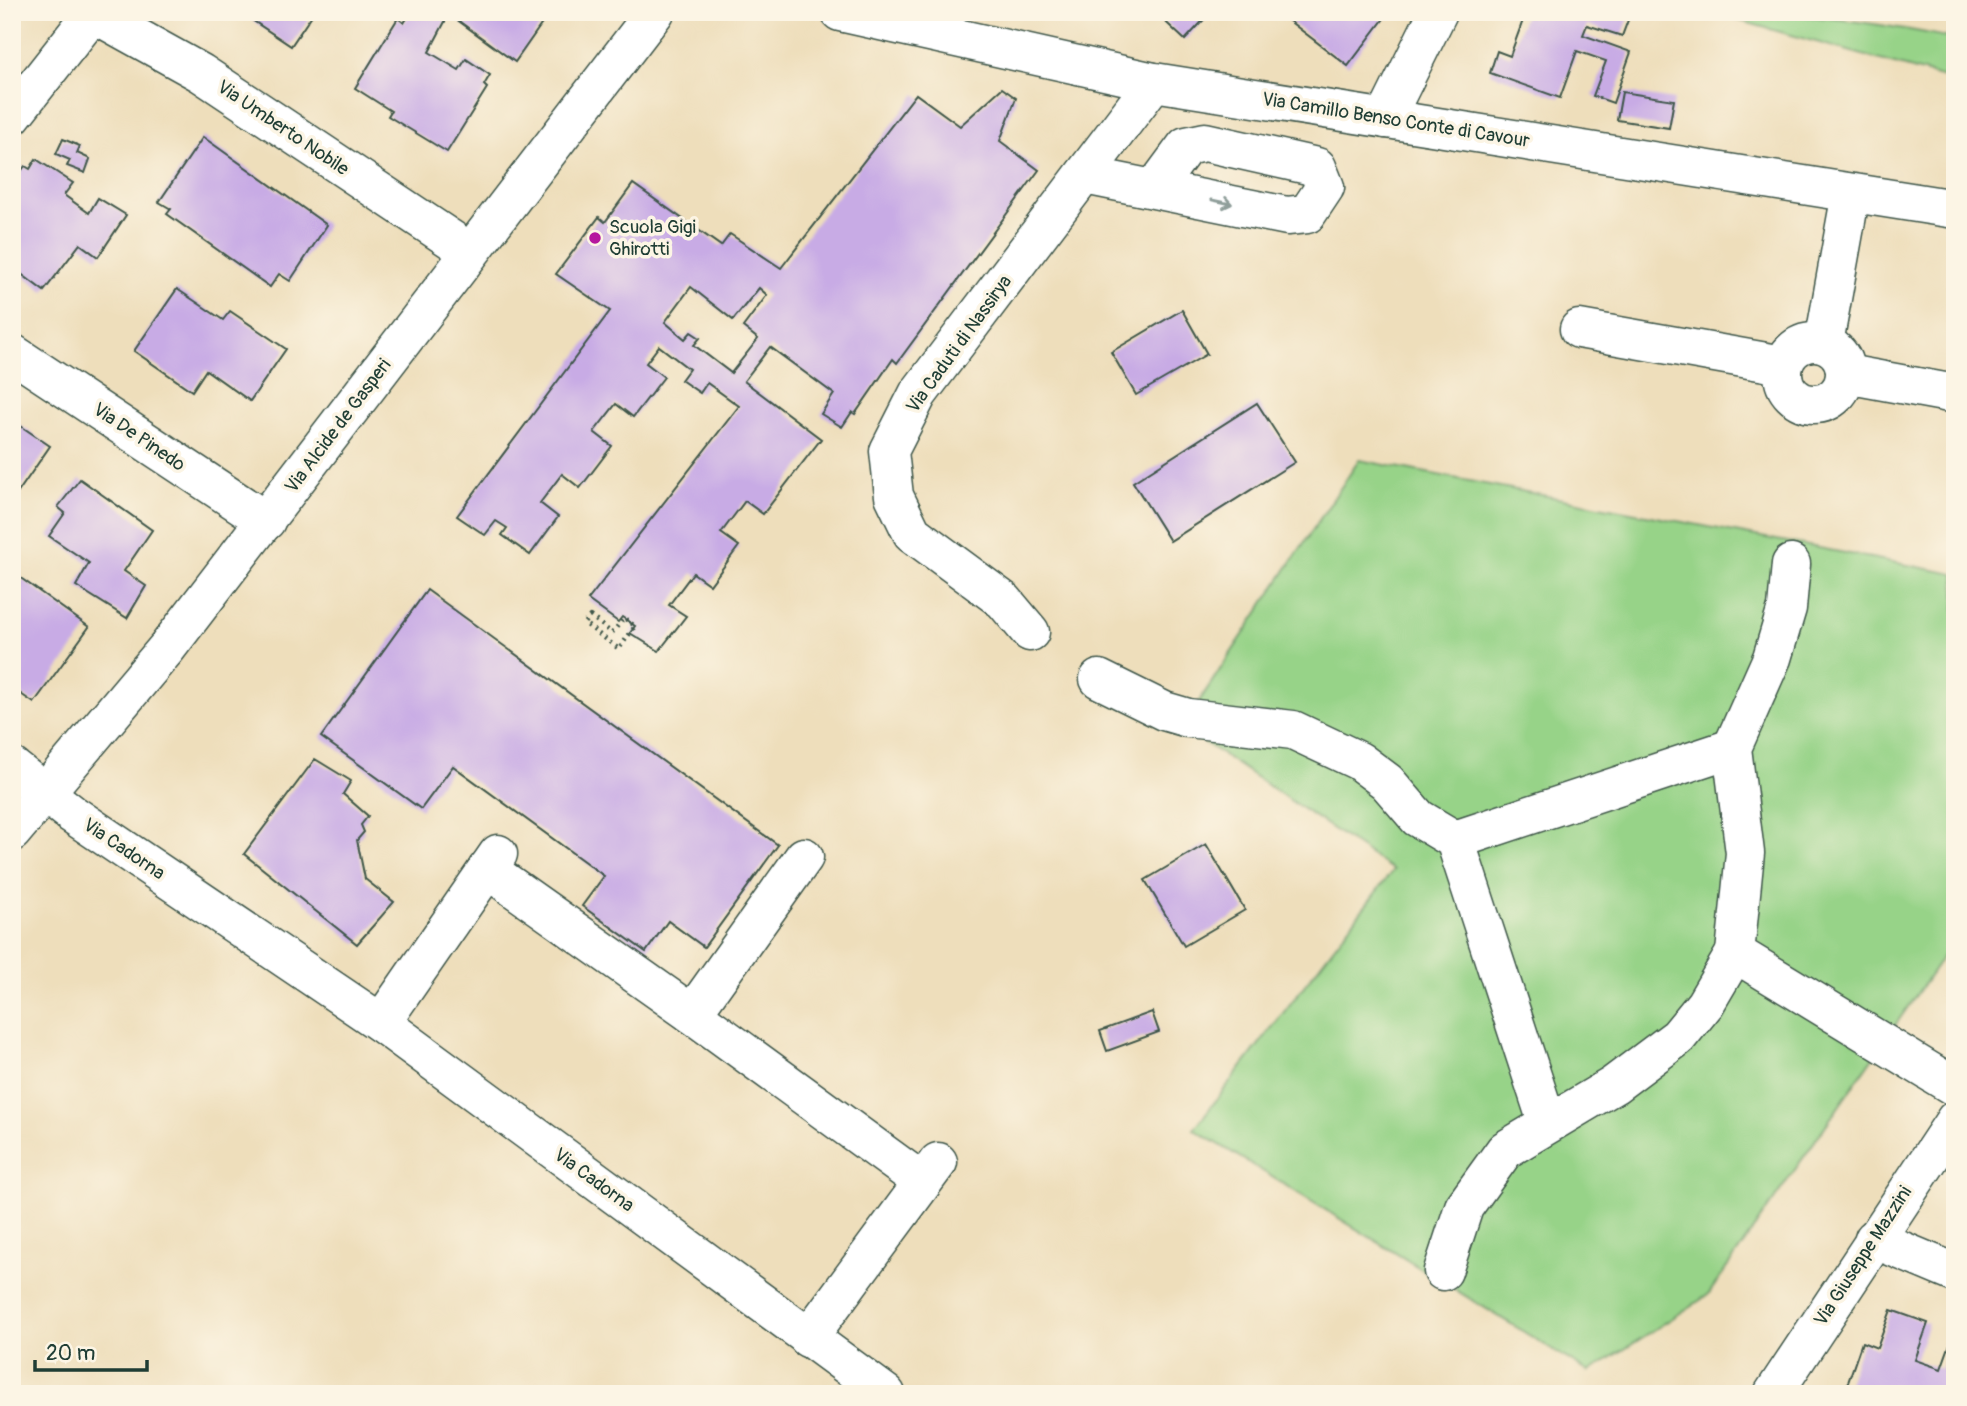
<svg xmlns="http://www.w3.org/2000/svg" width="1967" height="1406" font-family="Pangolin,sans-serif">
  <rect width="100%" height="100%" fill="#fcf5e5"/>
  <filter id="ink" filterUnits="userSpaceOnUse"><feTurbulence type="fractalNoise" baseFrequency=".0143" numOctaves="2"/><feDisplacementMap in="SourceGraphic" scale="14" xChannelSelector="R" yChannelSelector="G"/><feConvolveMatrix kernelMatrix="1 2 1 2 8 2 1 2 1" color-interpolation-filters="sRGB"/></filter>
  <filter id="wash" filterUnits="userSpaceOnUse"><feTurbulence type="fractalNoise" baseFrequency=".00686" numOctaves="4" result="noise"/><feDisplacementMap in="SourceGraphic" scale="28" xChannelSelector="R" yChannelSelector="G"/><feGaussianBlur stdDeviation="1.57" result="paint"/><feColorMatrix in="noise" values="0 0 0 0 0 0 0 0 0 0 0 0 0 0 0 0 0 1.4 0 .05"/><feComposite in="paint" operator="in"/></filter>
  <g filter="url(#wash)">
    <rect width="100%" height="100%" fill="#eedebb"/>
    <g fill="#97d388" stroke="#5b885e" stroke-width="2">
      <path d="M1709 12C1792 12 1873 21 1955 39V81Z"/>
      <path d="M1359 460 1955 574V939L1708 1295 1589 1372 1194 1129 1393 870 1182 727Z"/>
    </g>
    <g id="blocks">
      <g fill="#c8abe5" fill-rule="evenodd">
        <path d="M240 12H314L291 46Z"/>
        <path d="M411 12H550L515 62 449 14 429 52 459 70 466 59 490 75 484 85 487 88 447 152 388 116 391 111 355 88 398 18 404 23Z"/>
        <path d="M1155 12H1211L1185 40Z"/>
        <path d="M1294 12H1389L1348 66 1288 20Z"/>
        <path d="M1526 12H1631L1622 36 1587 25 1583 35 1631 52 1613 103 1593 96 1606 61 1577 51 1560 98 1490 73 1497 51 1510 56Z"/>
        <path d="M1002 88 1016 98 1000 141 1039 170 897 363 893 359 855 414 852 412 842 427 821 414 834 394 770 347 744 381 821 439 763 514 745 501 721 533 739 546 710 585 693 573 669 605 686 616 659 651 630 633 635 626 622 617 618 622 588 600 739 406 707 383 700 393 681 380 689 369 659 346 646 363 664 377 633 417 616 404 594 432 612 446 580 488 562 474 540 503 558 517 530 555 502 535 507 528 496 521 485 535 457 516 610 311 556 274 599 217 605 222 633 184 721 246 730 234 781 268 916 94 960 126ZM691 287 733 320 759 288 767 295 743 327 758 339 731 373 694 345 700 338 691 332 685 339 665 322Z"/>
        <path d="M1622 92 1674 100 1669 128 1617 120Z"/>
        <path d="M203 137 327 225 290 281 279 274 270 287 167 214 171 209 159 202Z"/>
        <path d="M63 139 80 146 77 153 90 159 85 173 67 166 70 160 56 154Z"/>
        <path d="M36 159 73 183 64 195 89 213 98 198 126 215 98 257 80 244 44 291 12 267V183L25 166 30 169Z"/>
        <path d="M177 289 223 320 230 311 286 349 250 401 206 370 192 391 134 351Z"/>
        <path d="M1182 310 1207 354 1136 395 1111 352Z"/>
        <path d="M1257 403 1295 462 1170 541 1133 482Z"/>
        <path d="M12 420 50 446 12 501Z"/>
        <path d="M80 479 152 530 124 571 146 586 127 618 76 586 89 563 49 536 65 513 58 507Z"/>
        <path d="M15 574 89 627 34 703 12 688V578Z"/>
        <path d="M427 590 778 845 704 947 668 921 646 952 582 906 604 876 453 766 421 809 321 737Z"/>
        <path d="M315 759 351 781 343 794 368 816 361 825 364 832 357 840 365 879 394 902 357 944 244 854Z"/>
        <path d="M1206 844 1245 910 1184 946 1145 880Z"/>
        <path d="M1152 1012 1159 1032 1107 1051 1100 1031Z"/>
        <path d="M1891 1310 1928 1323 1915 1360 1941 1369 1955 1330V1394H1844L1862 1342 1877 1348Z"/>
      </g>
    </g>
  </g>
  <g filter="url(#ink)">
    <use href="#blocks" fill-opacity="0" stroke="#3e5548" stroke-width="2"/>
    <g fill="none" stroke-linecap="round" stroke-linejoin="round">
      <g stroke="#3e5548" stroke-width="41">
        <g id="minor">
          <path d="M91 12 201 73 470 252"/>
          <path d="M840 12 1154 82 1955 209"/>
          <path d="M12 116 94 12"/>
          <path d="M1385 119 1438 12"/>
          <path d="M1084 175 1287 216 1307 214 1325 187 1317 167 1205 142 1186 146 1155 188"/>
          <path d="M1579 329 1783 365"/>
          <circle cx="1814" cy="373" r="31"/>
          <path d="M1824 343 1851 193"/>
          <path d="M12 353 266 521"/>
          <path d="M1846 374 1955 394"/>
          <path d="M1791 564 1787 608 1772 658 1732 748 1745 853 1735 953 1955 1087"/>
          <path d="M1030 632 1004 601 912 533 894 496 889 451 918 394 1154 82"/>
          <path d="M1099 679 1164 711 1188 718 1293 730 1359 761 1387 782 1418 818 1455 840 1547 1122"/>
          <path d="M12 767 72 814 381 1023 886 1394"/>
          <path d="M12 832 167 648 655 12"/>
          <path d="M1455 840 1732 748"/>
          <path d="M487 869 692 1014 804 857"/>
          <path d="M692 1014 921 1181"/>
          <path d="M381 1023 498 854"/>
          <path d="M1874 1239 1955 1273"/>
          <path d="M1443 1271 1464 1207 1505 1150 1614 1085 1678 1037 1705 1004 1735 953"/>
          <path d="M808 1338 938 1162"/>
          <path d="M1773 1394 1955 1120"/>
        </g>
      </g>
      <path stroke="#3e5548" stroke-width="4.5" stroke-dasharray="2 5" stroke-linecap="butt" d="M590 616 612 633 624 618 635 626 619 649 584 623Z"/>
      <use href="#minor" stroke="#fff" stroke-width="38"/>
    </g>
    <defs><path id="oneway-shaft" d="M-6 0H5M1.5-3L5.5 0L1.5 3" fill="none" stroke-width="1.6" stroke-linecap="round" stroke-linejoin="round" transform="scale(1.75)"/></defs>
    <use stroke="#8f9e9a" href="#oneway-shaft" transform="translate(1222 202) rotate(12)"/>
  </g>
  <circle fill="#b5179e" stroke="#fcf5e5" stroke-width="2.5" cx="595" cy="238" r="7"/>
  <g text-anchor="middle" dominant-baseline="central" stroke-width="7" stroke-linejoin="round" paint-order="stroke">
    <g font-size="19" fill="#1f3d34" stroke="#fcf5e5">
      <text transform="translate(1396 120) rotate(9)">Via Camillo Benso Conte di Cavour</text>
      <text transform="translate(283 128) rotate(34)">Via Umberto Nobile</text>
      <text transform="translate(959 344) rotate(-54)">Via Caduti di Nassirya</text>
      <text transform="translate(338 426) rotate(-53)">Via Alcide de Gasperi</text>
      <text transform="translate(139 437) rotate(34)">Via De Pinedo</text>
      <text transform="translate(124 849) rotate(34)">Via Cadorna</text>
      <text transform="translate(594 1180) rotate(36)">Via Cadorna</text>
      <text transform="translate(1863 1256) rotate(-57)">Via Giuseppe Mazzini</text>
    </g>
    <g font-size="19" fill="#1f3d34" stroke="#fcf5e5" text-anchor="start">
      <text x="609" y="227">Scuola Gigi<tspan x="609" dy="22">Ghirotti</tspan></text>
    </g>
  </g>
  <rect width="1967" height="1406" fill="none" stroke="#fcf5e5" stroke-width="42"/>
  <path d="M35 1360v10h112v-10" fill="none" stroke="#1f3d34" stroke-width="3.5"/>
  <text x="46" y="1360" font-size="21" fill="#1f3d34" stroke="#fcf5e5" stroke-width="5" paint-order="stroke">20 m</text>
</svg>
